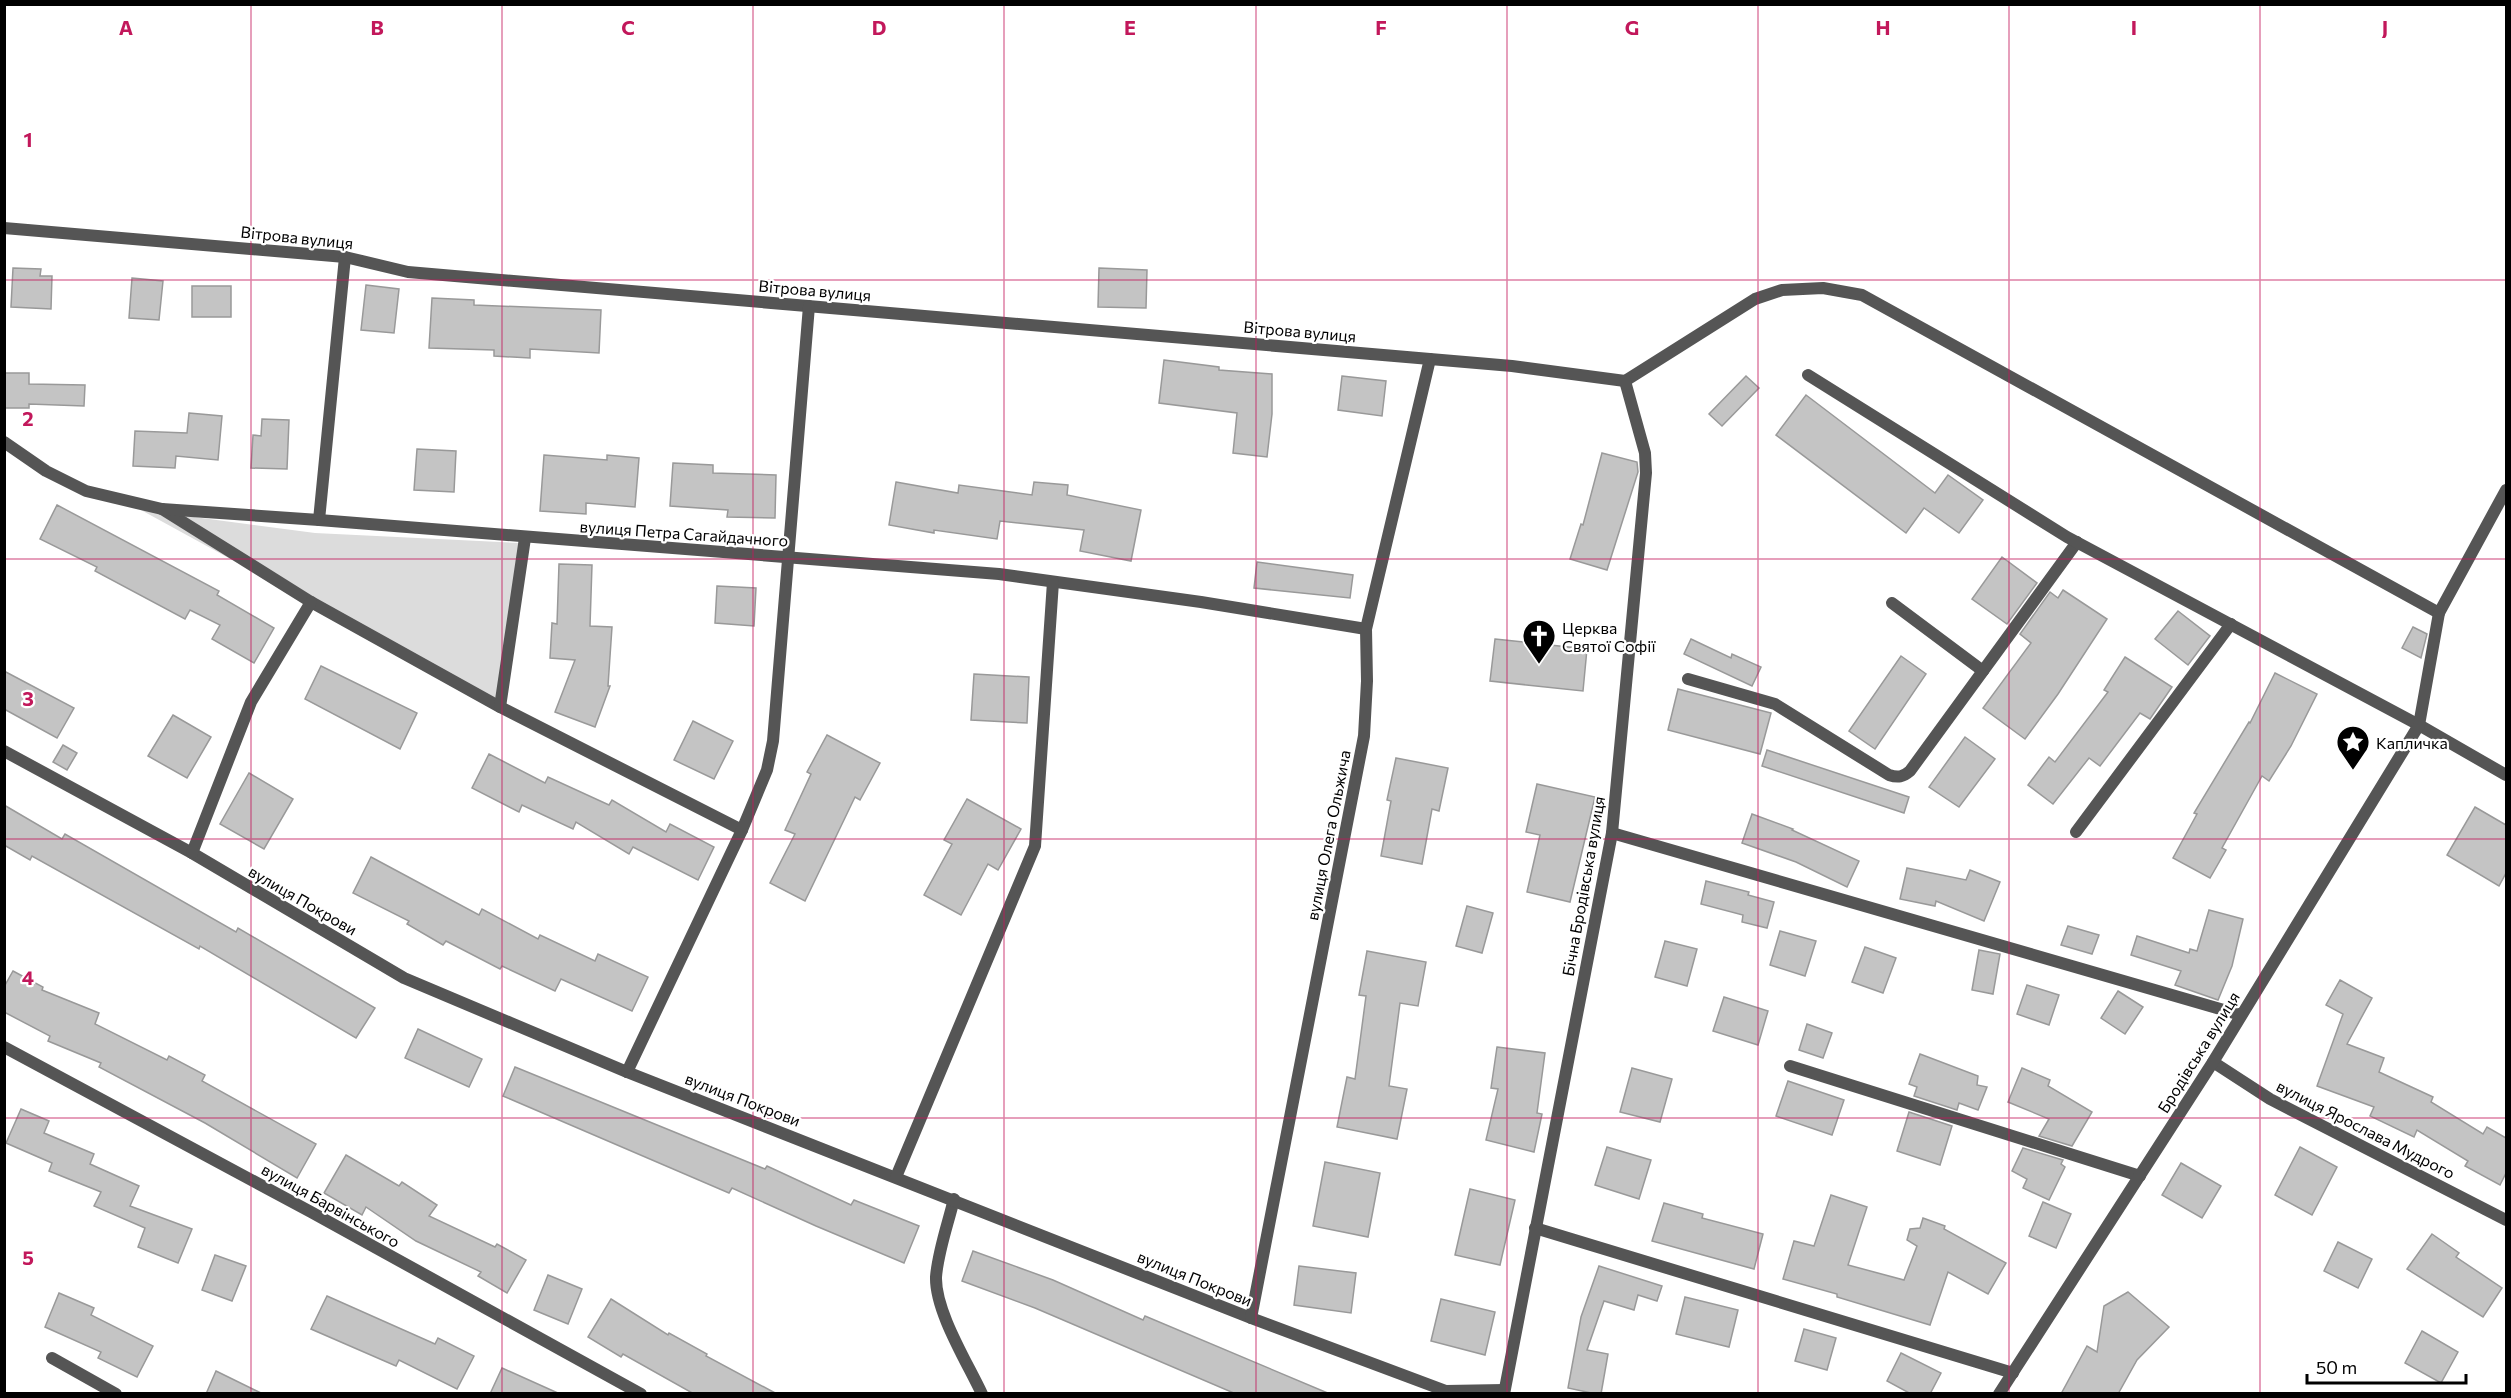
<svg xmlns="http://www.w3.org/2000/svg" width="2511" height="1398" font-family="Commissioner,sans-serif">
  <rect width="100%" height="100%" fill="#fff"/>
  <path fill="#dcdcdc" d="M141 510 315 533 519 543 500 707Z"/>
  <g fill="#c4c4c4" stroke="#999" stroke-width="1.5">
    <path d="M13 268 41 269 40 276H52L51 309 11 307Z"/>
    <path d="M1099 268 1147 270 1146 308 1098 307Z"/>
    <path d="M132 278 163 281 159 320 129 318Z"/>
    <path d="M366 285 399 289 394 333 361 330Z"/>
    <rect x="192" y="286" width="39" height="31"/>
    <path d="M432 298 474 300V305L601 310 599 353 530 349V358L494 356V350L429 348Z"/>
    <path d="M1164 360 1219 367V370L1272 374V414L1267 457 1233 453 1237 413 1159 403Z"/>
    <path d="M4 373H29V384L85 385 84 406 29 404V408H4Z"/>
    <path d="M1342 376 1386 381 1382 416 1338 410Z"/>
    <path d="M1746 376 1759 388 1722 426 1709 414Z"/>
    <path d="M1806 395 1935 493 1948 475 1983 500 1959 533 1924 508 1906 533 1776 435Z"/>
    <path d="M189 413 222 416 218 460 176 456 175 468 133 466 135 431 187 433Z"/>
    <path d="M262 419 289 420 287 469 251 468 253 435 261 436Z"/>
    <path d="M417 449 456 451 454 492 414 490Z"/>
    <path d="M1602 453 1637 462 1638 472 1607 570 1570 559 1581 524 1583 525Z"/>
    <path d="M544 455 607 460V455L639 458 635 507 586 503V514L540 511Z"/>
    <path d="M673 463 713 465V473L776 475 775 518 727 517 728 510 670 506Z"/>
    <path d="M896 482 958 493 959 485 1032 495 1034 482 1068 485 1067 495 1141 510 1131 561 1080 551 1084 530 1000 521 997 539 934 530V533L889 525Z"/>
    <path d="M57 505 219 591 217 595 274 628 254 663 212 639 220 625 190 610 185 619 95 571 97 567 40 539Z"/>
    <path d="M2002 557 2037 583 2007 624 1972 599Z"/>
    <path d="M1257 562 1353 575 1350 598 1254 588Z"/>
    <path d="M559 564 592 565 590 626 612 627 608 686H610L595 727 555 712 575 660 550 658 552 623 557 624Z"/>
    <path d="M717 586 756 588 754 626 715 623Z"/>
    <path d="M2063 590 2107 619 2058 694 2025 739 1983 708 2031 643 2020 634 2050 592 2058 598Z"/>
    <path d="M2178 611 2210 636 2188 665 2155 639Z"/>
    <path d="M2413 627 2427 634 2421 658 2402 648Z"/>
    <path d="M1495 639 1587 649 1583 691 1490 681Z"/>
    <path d="M1691 639 1731 658 1732 654 1761 667 1752 686 1684 654Z"/>
    <path d="M1901 656 1926 674 1875 749 1849 731Z"/>
    <path d="M2125 657 2172 687 2150 719 2140 713 2100 766 2089 758 2053 804 2028 785 2049 757 2055 762 2108 692 2104 690Z"/>
    <path d="M321 666 417 713 400 749 305 699Z"/>
    <path d="M4 671 74 708 57 738 4 709Z"/>
    <path d="M2275 673 2317 694 2291 746 2269 781 2262 776 2222 848 2226 850 2210 878 2173 858 2197 814 2194 813 2249 722 2250 723Z"/>
    <path d="M974 674 1029 677 1027 723 971 720Z"/>
    <path d="M1678 689 1771 713 1760 754 1668 730Z"/>
    <path d="M173 715 211 737 187 778 148 756Z"/>
    <path d="M693 721 733 741 714 779 674 760Z"/>
    <path d="M827 735 880 763 860 800 855 797 805 901 770 883 795 834 785 830 811 774 807 772Z"/>
    <path d="M1965 737 1995 759 1959 807 1929 787Z"/>
    <path d="M63 745 77 753 67 770 53 762Z"/>
    <path d="M1767 750 1909 797 1904 813 1762 766Z"/>
    <path d="M489 754 545 783 548 777 609 805 612 800 666 832 670 824 714 847 698 880 633 847 629 854 576 822 573 829 522 805 519 812 472 788Z"/>
    <path d="M1396 758 1448 768 1439 811 1432 809 1422 864 1381 856 1391 801 1387 800Z"/>
    <path d="M249 773 293 799 264 849 220 824Z"/>
    <path d="M1537 784 1595 797 1570 902 1527 892 1540 835 1526 832Z"/>
    <path d="M967 799 1021 829 998 870 988 864 961 915 924 895 952 844 944 840Z"/>
    <path d="M4 805 62 839 65 834 236 932 238 928 375 1008 356 1038 200 946 199 949 32 856 30 860 4 845Z"/>
    <path d="M2475 807 2506 825V873L2499 886 2447 855Z"/>
    <path d="M1752 814 1793 829 1792 830 1859 861 1847 887 1796 862 1742 843Z"/>
    <path d="M371 857 479 915 482 909 538 939 540 935 595 961 598 954 648 977 632 1011 561 979 555 991 502 966 500 969 446 941 443 945 407 924 409 921 353 893Z"/>
    <path d="M1907 868 1966 880 1970 870 2000 882 1984 921 1936 901 1935 906 1900 899Z"/>
    <path d="M1706 881 1749 892 1748 895 1774 902 1767 928 1742 922 1743 915 1701 904Z"/>
    <path d="M1467 906 1493 913 1482 953 1456 946Z"/>
    <path d="M2209 910 2243 919 2232 966 2218 1000 2175 985 2181 971 2131 955 2137 936 2189 953 2190 949 2197 951Z"/>
    <path d="M2068 926 2099 935 2092 954 2061 945Z"/>
    <path d="M1780 931 1816 941 1805 976 1770 965Z"/>
    <path d="M1665 941 1697 949 1687 986 1655 977Z"/>
    <path d="M1865 947 1896 958 1883 993 1852 982Z"/>
    <path d="M1979 950 2000 954 1993 994 1972 990Z"/>
    <path d="M1367 951 1426 962 1418 1006 1400 1003 1389 1086 1407 1089 1397 1139 1337 1127 1347 1077 1355 1079 1366 996 1359 995Z"/>
    <path d="M13 971 43 987 42 990 99 1013 95 1024 167 1060 169 1056 205 1075 202 1081 316 1144 297 1178 205 1123 99 1067 101 1063 48 1041 50 1036 4 1012V987Z"/>
    <path d="M2340 980 2372 998 2347 1044 2384 1058 2379 1072 2433 1097 2431 1102 2483 1134 2487 1127 2506 1138V1173L2500 1185 2465 1166 2468 1161 2417 1130 2414 1137 2370 1116 2374 1107 2317 1086 2343 1014 2326 1005Z"/>
    <path d="M2027 985 2059 995 2049 1025 2017 1014Z"/>
    <path d="M2118 991 2143 1007 2125 1034 2101 1018Z"/>
    <path d="M1724 997 1768 1011 1758 1045 1713 1031Z"/>
    <path d="M1807 1024 1832 1033 1823 1058 1799 1050Z"/>
    <path d="M418 1029 482 1059 469 1087 405 1058Z"/>
    <path d="M1497 1047 1545 1053 1537 1113 1542 1114 1534 1152 1486 1140 1498 1089 1491 1088Z"/>
    <path d="M1920 1054 1978 1076 1977 1085 1987 1087 1978 1110 1959 1103 1957 1110 1914 1096 1917 1087 1909 1084Z"/>
    <path d="M515 1067 765 1169 767 1166 851 1205 854 1200 919 1226 904 1263 816 1226 732 1188 729 1193 503 1096Z"/>
    <path d="M1632 1068 1672 1079 1660 1122 1620 1112Z"/>
    <path d="M2022 1068 2050 1080 2048 1086 2092 1112 2072 1146 2039 1136 2049 1119 2008 1102Z"/>
    <path d="M1788 1081 1844 1100 1832 1135 1776 1116Z"/>
    <path d="M21 1109 49 1121 44 1133 94 1154 90 1164 139 1186 130 1206 192 1229 178 1263 138 1247 145 1228 94 1206 101 1192 49 1171 52 1163 6 1143Z"/>
    <path d="M1909 1112 1952 1126 1940 1165 1897 1151Z"/>
    <path d="M1607 1147 1651 1160 1639 1199 1595 1185Z"/>
    <path d="M2300 1147 2337 1167 2312 1215 2275 1195Z"/>
    <path d="M2023 1148 2063 1160 2061 1164 2065 1167 2049 1200 2023 1188 2027 1179 2012 1171Z"/>
    <path d="M346 1155 399 1186 402 1182 437 1205 429 1216 495 1247 497 1244 526 1260 507 1293 478 1276 481 1272 416 1241 366 1207 362 1215 324 1193Z"/>
    <path d="M1325 1162 1380 1173 1368 1237 1313 1226Z"/>
    <path d="M2181 1163 2221 1186 2202 1218 2162 1195Z"/>
    <path d="M1470 1189 1515 1200 1500 1265 1455 1255Z"/>
    <path d="M1831 1195 1867 1207 1848 1265 1904 1280 1917 1246 1907 1240 1910 1229 1920 1228 1923 1218 1945 1226 1944 1229 2006 1263 1988 1294 1948 1272 1930 1325 1837 1297V1294L1783 1279 1794 1241 1814 1246Z"/>
    <path d="M2043 1202 2071 1214 2056 1248 2029 1236Z"/>
    <path d="M1664 1203 1703 1214 1702 1218 1763 1234 1754 1269 1652 1241Z"/>
    <path d="M2432 1234 2459 1253 2456 1257 2502 1288 2483 1317 2407 1269Z"/>
    <path d="M2338 1242 2372 1259 2358 1288 2324 1271Z"/>
    <path d="M973 1251 1053 1280 1143 1320 1145 1316 1330 1394H1236L1035 1308 962 1281Z"/>
    <path d="M215 1255 246 1266 232 1301 202 1290Z"/>
    <path d="M1299 1266 1356 1273 1351 1313 1294 1305Z"/>
    <path d="M1599 1266 1662 1286 1657 1301 1638 1295 1634 1310 1604 1301 1587 1350 1608 1354 1601 1394H1596L1568 1388 1581 1317Z"/>
    <path d="M548 1275 582 1289 568 1324 534 1310Z"/>
    <path d="M2128 1292 2169 1327 2137 1360 2118 1394H2061L2087 1346 2097 1352 2104 1306Z"/>
    <path d="M59 1293 94 1308 91 1315 153 1346 137 1377 98 1358 101 1352 45 1327Z"/>
    <path d="M327 1296 435 1344 438 1338 474 1356 457 1389 399 1360 396 1366 311 1329Z"/>
    <path d="M1685 1297 1738 1310 1729 1347 1676 1334Z"/>
    <path d="M611 1299 668 1335 669 1333 707 1354 706 1356 777 1394H694L623 1354 621 1357 588 1337Z"/>
    <path d="M1441 1299 1495 1312 1485 1355 1431 1341Z"/>
    <path d="M1804 1329 1836 1338 1827 1370 1795 1361Z"/>
    <path d="M2422 1331 2458 1352 2441 1383 2405 1363Z"/>
    <path d="M1901 1353 1941 1373 1930 1394H1911L1887 1381Z"/>
    <path d="M502 1368 560 1394H490Z"/>
    <path d="M216 1371 263 1394H206Z"/>
  </g>
  <g fill="none" stroke-linecap="round" stroke-linejoin="round">
    <g stroke="#555" stroke-width="12">
      <path d="M1892 603 1983 671"/>
      <path d="M1688 679 1775 704 1889 775C1898 778 1903 777 1910 771L2077 542"/>
      <path d="M954 1199C948 1224 938 1251 936 1277 935 1311 967 1362 982 1394"/>
    </g>
    <g stroke="#555" stroke-width="12">
      <path d="M4 228 345 257 408 272 1430 359 1512 366 1625 381"/>
      <path d="M1808 375 2067 537 2419 725 2506 775"/>
      <path d="M1625 381 1755 299 1782 290 1823 288 1862 295 2439 613"/>
      <path d="M4 442 46 471 86 491 162 509 311 602 500 707 742 830"/>
      <path d="M162 509 319 520 999 574 1201 602 1366 629"/>
      <path d="M319 520 345 257"/>
      <path d="M500 707 525 538"/>
      <path d="M4 751 192 853 404 978 627 1072 1251 1318 1446 1391 1504 1390"/>
      <path d="M2076 832 2231 624"/>
      <path d="M1612 833 2241 1015"/>
      <path d="M192 853 251 702 311 602"/>
      <path d="M4 1047 311 1212 641 1394"/>
      <path d="M2213 1062 2270 1099 2506 1220"/>
      <path d="M1790 1066 2140 1176"/>
      <path d="M627 1072 742 830 767 770 773 741 809 306"/>
      <path d="M896 1177 1035 846 1053 582"/>
      <path d="M1535 1228 2013 1373"/>
      <path d="M1251 1318 1364 736 1367 681 1366 629 1430 359"/>
      <path d="M52 1358 116 1394"/>
      <path d="M1504 1394 1612 833 1646 473 1645 453 1625 381"/>
    </g>
    <path stroke="#555" stroke-width="12" d="M1999 1394 2213 1062 2419 725 2439 613 2506 490"/>
  </g>
  <path fill="none" stroke="#c2185b" stroke-width="1.5" stroke-opacity="0.55" d="M251 4V1394M502 4V1394M753 4V1394M1004 4V1394M1256 4V1394M1507 4V1394M1758 4V1394M2009 4V1394M2260 4V1394M4 280H2506M4 559H2506M4 839H2506M4 1118H2506"/>
  <defs>
    <g id="church-pin" transform="scale(1.725)"><path d="M0 17L-7.5 6A9.5 9.5 0 1 1 7.5 6Z" fill="#000" stroke="#fff"/><path d="M-1.2-6h2.4v3.5h3.3v2.4h-3.3V6h-2.4V-.1h-3.3v-2.4h3.3Z" fill="#fff"/></g>
    <g id="sight-pin" transform="scale(1.725)"><path d="M0 17L-7.5 6A9.5 9.5 0 1 1 7.5 6Z" fill="#000" stroke="#fff"/><path d="M0-6L1.8-2.2L6-1.7L2.9 1.2L3.7 5.4L0 3.3L-3.7 5.4L-2.9 1.2L-6-1.7L-1.8-2.2Z" fill="#fff"/></g>
  </defs>
  <g fill-rule="evenodd">
    <use href="#church-pin" x="1539" y="636"/>
    <use href="#sight-pin" x="2353" y="742"/>
  </g>
  <g text-anchor="middle" dominant-baseline="central" stroke-width="4.5" stroke-linejoin="round" paint-order="stroke">
    <g font-size="16" fill="#000" stroke="#fff">
      <text transform="translate(297 237) rotate(6)">Вітрова вулиця</text>
      <text transform="translate(815 290) rotate(5)">Вітрова вулиця</text>
      <text transform="translate(1300 331) rotate(5)">Вітрова вулиця</text>
      <text transform="translate(684 533) rotate(4)">вулиця Петра Сагайдачного</text>
      <text transform="translate(1328 835) rotate(-79)">вулиця Олега Ольжича</text>
      <text transform="translate(1583 886) rotate(-80)">Бічна Бродівська вулиця</text>
      <text transform="translate(303 900) rotate(30)">вулиця Покрови</text>
      <text transform="translate(2198 1052) rotate(-58)">Бродівська вулиця</text>
      <text transform="translate(743 1099) rotate(21)">вулиця Покрови</text>
      <text transform="translate(2366 1129) rotate(27)">вулиця Ярослава Мудрого</text>
      <text transform="translate(331 1205) rotate(29)">вулиця Барвінського</text>
      <text transform="translate(1195 1278) rotate(22)">вулиця Покрови</text>
    </g>
    <g font-size="16" fill="#000" stroke="#fff" text-anchor="start">
      <text x="1562" y="627">Церква<tspan x="1562" dy="18">Святої Софії</tspan></text>
      <text x="2376" y="742">Капличка</text>
    </g>
  </g>
  <g font-size="20" text-anchor="middle" font-weight="bold" fill="#c2185b" stroke="#fff" stroke-width="4.5" stroke-linejoin="round" paint-order="stroke">
    <text x="126" y="35">A</text>
    <text x="377" y="35">B</text>
    <text x="628" y="35">C</text>
    <text x="879" y="35">D</text>
    <text x="1130" y="35">E</text>
    <text x="1381" y="35">F</text>
    <text x="1632" y="35">G</text>
    <text x="1883" y="35">H</text>
    <text x="2134" y="35">I</text>
    <text x="2385" y="35">J</text>
    <text x="28" y="147">1</text>
    <text x="28" y="426">2</text>
    <text x="28" y="706">3</text>
    <text x="28" y="985">4</text>
    <text x="28" y="1265">5</text>
  </g>
  <rect width="2511" height="1398" fill="none" stroke="#000000" stroke-width="12"/>
  <path d="M2307 1374v9h159v-9" fill="none" stroke="#000000" stroke-width="3"/>
  <text x="2316" y="1374" font-size="18" fill="#000000" stroke="#ffffff" stroke-width="4.5" paint-order="stroke">50 m</text>
</svg>
